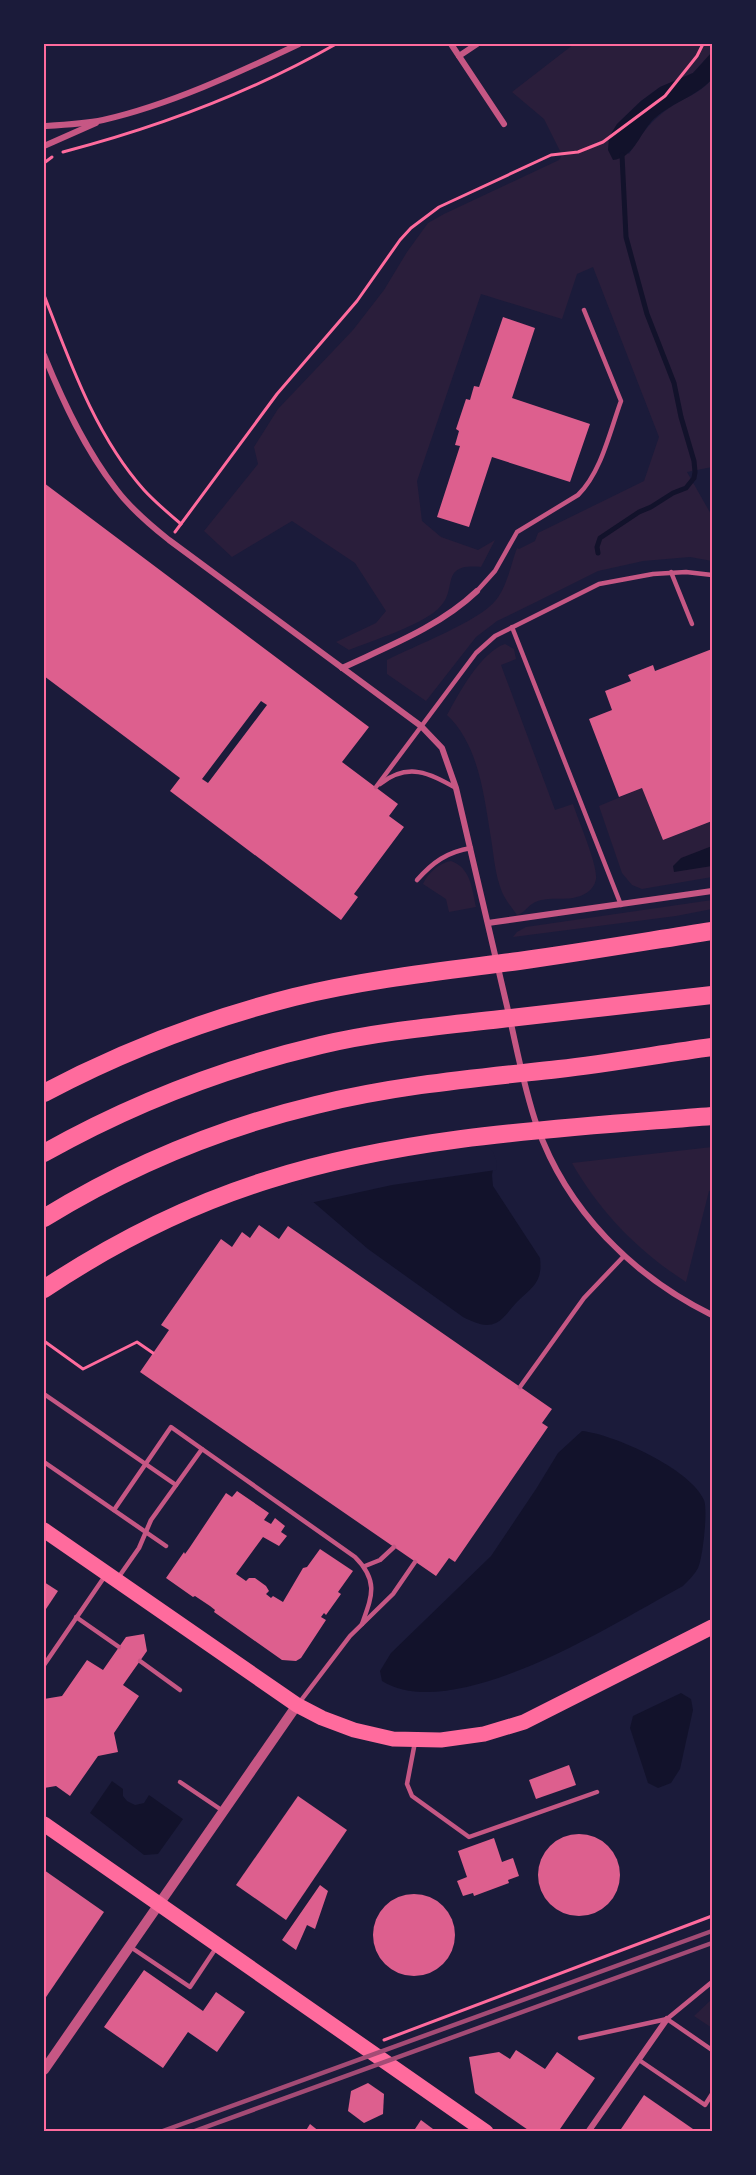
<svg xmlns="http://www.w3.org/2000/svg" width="756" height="2175" font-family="Bitter,serif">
  <rect width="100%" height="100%" fill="#1b1b3a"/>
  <g fill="#2a1e3b">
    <path d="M574 44H712V52L693 73 660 87 641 101 617 124 610 137 629 154C639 136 652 120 669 108 686 96 697 96 712 79V467L687 472 712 516V561L690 557 643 561 598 571 538 601 497 621 476 637 426 701 387 674V660C414 646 480 621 496 600 507 587 511 564 517 548L519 549 535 541 538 533 644 481 659 437 593 267 577 274 562 319 481 294 417 481 422 521 441 537 478 550 495 540 481 567C437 563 460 590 438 609 419 626 374 640 349 650L336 642 376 623 386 611 355 563 292 521 232 557 204 531 258 464 254 447 278 409 353 330 384 290 407 252 428 223 444 214 559 160 562 155 544 119 512 92Z"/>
    <path d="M505 644 514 649 516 659 501 665 555 810 573 804C578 820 598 865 596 879 594 891 583 896 573 898 560 900 543 896 532 904 526 908 524 913 517 915 512 908 506 901 502 892 495 875 494 857 491 838 484 796 479 745 447 715 459 693 481 652 505 644Z"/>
    <path d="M642 788 663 840 712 821V877L642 889 632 885 622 873 599 806Z"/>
    <path d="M451 861C471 868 472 889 476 907L449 912 446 899 423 884C428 873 439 863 451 861Z"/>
    <path d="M712 900V909L676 916 513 937 517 932 526 927Z"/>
    <path d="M712 1147V1190L709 1191 686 1282C638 1251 600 1212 572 1163Z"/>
    <path d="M712 1999V2028L694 2016Z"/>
  </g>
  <g fill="#12122b">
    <path d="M712 52V79C695 98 669 103 651 122 639 136 633 158 613 160L608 150 609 137 617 124 641 101 660 87 693 73Z"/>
    <path d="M712 846V866L674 872 673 866 681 858Z"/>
    <path d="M494 1163 492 1175 493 1186 540 1258C543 1283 532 1287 517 1302 510 1309 504 1319 496 1323 485 1328 473 1322 463 1317L368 1249 304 1194Z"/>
    <path d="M582 1431C613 1434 691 1469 704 1500 708 1509 703 1558 698 1568 695 1574 688 1581 683 1586 616 1622 455 1726 382 1681L380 1671 391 1653 491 1556 536 1489 558 1453Z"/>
    <path d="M681 1693 691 1699 693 1710 680 1769 671 1783 658 1788 648 1783 630 1728 633 1716Z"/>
    <path d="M112 1781 123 1789V1796L127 1801 135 1805 144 1803 149 1795 183 1819 158 1854 144 1855 90 1813Z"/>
  </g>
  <path fill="#1b1b3a" d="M485 1144 493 1152 497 1162 496 1170 392 1185 310 1203 301 1194V1186L307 1174 322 1168Z"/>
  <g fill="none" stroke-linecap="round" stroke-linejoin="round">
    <path stroke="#12122b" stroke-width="5" d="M598 553 597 547 600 538 639 512 651 507 673 493 686 488 694 478 695 472 694 461 681 417 674 383 647 314 626 237 622 155"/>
  </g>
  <g fill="#dd5f8e" fill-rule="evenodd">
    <path d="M503 317 535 328 512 398 590 424 570 482 492 457 469 527 437 517 460 446 455 445 459 431 456 429 466 399 470 400 474 386 479 387Z"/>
    <path d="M44 483 369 727 342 762 398 804 389 816 404 827 354 894 358 897 341 920 170 791 180 778 44 676ZM261 701 267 705 208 783 202 779Z"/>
    <path d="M712 649V821L663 840 642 788 619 797 589 719 612 710 605 691 631 681 628 675 653 665 655 671Z"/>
    <path d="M259 1225 279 1239 288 1226 552 1409 542 1423 548 1427 455 1562 449 1558 436 1576 140 1372 169 1330 161 1325 221 1239 232 1247 242 1232 250 1238Z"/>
    <path d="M237 1491 269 1513 264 1520 271 1524 275 1518 285 1526 281 1532 287 1536 279 1546 263 1537 236 1574 246 1581 249 1578H255L266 1586 269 1591 266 1594 271 1598 273 1596 283 1602 303 1568 307 1567 320 1549 353 1571 338 1592 341 1594 326 1615 324 1613 321 1617 326 1620 301 1658 296 1661 282 1660 214 1612 215 1610 210 1606 195 1596 193 1597 166 1578 184 1552 185 1554 190 1547 226 1493 232 1497Z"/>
    <path d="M44 1582 58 1591 44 1612Z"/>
    <path d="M144 1634 147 1651 123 1685 139 1696 114 1733 118 1752 98 1756 70 1796 56 1786 44 1788V1699L62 1696 87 1660 103 1670 126 1637Z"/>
    <path d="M569 1765 576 1785 536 1799 529 1780Z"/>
    <path d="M298 1796 347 1830 286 1920 236 1885Z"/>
    <circle cx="579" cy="1875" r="41"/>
    <path d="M494 1838 502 1862 513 1858 519 1876 508 1880 509 1883 474 1896 473 1893 463 1896 457 1881 467 1877 458 1851Z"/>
    <path d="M44 1870 104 1912 44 2000Z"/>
    <path d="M320 1885 328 1891 315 1929 307 1925 296 1950 282 1940Z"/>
    <circle cx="414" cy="1935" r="41"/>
    <path d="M144 1970 203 2011 216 1992 245 2012 217 2052 188 2032 163 2068 104 2027Z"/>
    <path d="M516 2050 545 2069 557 2052 595 2078 558 2132H531L475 2093 469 2057 499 2052 510 2059Z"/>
    <path d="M368 2083 384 2094 383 2114 364 2123 348 2111 351 2091Z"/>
    <path d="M644 2095 693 2129 692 2132H619Z"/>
    <path d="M421 2120 437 2132H413Z"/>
    <path d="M310 2124 320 2132H305Z"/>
  </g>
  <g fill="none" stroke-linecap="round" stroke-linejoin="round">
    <g stroke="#ff6b9d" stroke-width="3">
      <path d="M63 152C159 127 250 93 336 44"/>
      <path d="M44 163 52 157"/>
      <path d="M44 295C70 362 95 435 144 490 155 502 168 513 181 524"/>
      <path d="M175 532 277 394 357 301 400 240 411 228 439 207 551 155 578 152 603 142 665 96 697 56 703 44"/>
      <path d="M44 1341 83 1369 137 1342 153 1353"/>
      <path d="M384 2040 712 1916"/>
    </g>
    <g stroke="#c65784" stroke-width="4.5">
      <path d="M671 572 692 624"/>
      <path d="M477 591 495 571 517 532 578 495C601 473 610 431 621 401L584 310"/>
      <path d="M512 627 621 905"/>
      <path d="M380 784C408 762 429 773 456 788"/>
      <path d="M376 787 476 653 495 636 599 584 653 574 686 572 712 575"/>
      <path d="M417 880C433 862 447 852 471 848"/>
      <path d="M520 1387 584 1298 624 1256"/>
      <path d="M44 1394 176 1485"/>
      <path d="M44 1462 166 1546"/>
      <path d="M114 1510 171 1427 202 1449"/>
      <path d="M365 1566 380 1560 394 1547"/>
      <path d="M118 1578 139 1548 151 1520 202 1449 355 1557C379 1581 372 1596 362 1624"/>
      <path d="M76 1617 119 1647"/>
      <path d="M140 1661 180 1690"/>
      <path d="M44 1665 105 1576"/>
      <path d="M299 1703 350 1636 393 1594 415 1562"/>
      <path d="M415 1742 407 1784 412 1796 469 1837 597 1792"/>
      <path d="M180 1782 223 1811"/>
      <path d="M129 1946 190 1987 216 1948"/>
      <path d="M667 2019 712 2050"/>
      <path d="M580 2038 667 2019 712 1982"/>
      <path d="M639 2060 705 2105 712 2094"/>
    </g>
    <g stroke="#c65784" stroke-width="6">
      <path d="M451 44 504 124"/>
      <path d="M459 56 477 44"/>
      <path d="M44 126C63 125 84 124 103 120 169 105 238 73 299 44"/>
      <path d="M44 146 96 123"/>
      <path d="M44 355C63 402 85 449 116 489 131 509 150 525 169 540L421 726 442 748 456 788C473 859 489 931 506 1002 516 1043 523 1086 537 1126 567 1211 633 1276 712 1315"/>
      <path d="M342 668C389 646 439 627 477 591"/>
      <path d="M488 923 712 891"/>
      <path d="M588 2132 667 2019"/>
    </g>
    <path stroke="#c65784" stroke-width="10" d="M44 2070 297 1705"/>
    <g stroke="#ff6b9d" stroke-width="15">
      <path d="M44 1530 297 1705 322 1718 354 1730 393 1739 441 1740 484 1734 524 1722 712 1627"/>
      <path d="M44 1824 486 2132"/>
    </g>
    <g stroke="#ff6b9d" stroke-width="18">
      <path d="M44 1093C123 1051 207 1019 294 997 368 979 444 971 519 961 584 952 648 941 712 931"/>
      <path d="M44 1153C131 1104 224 1068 321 1045 380 1031 441 1026 501 1019 571 1011 642 1003 712 995"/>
      <path d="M44 1218C127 1167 220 1128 316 1105 396 1085 478 1078 559 1069 610 1063 661 1054 712 1047"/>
      <path d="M44 1289C113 1243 188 1205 268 1180 410 1135 565 1128 712 1116"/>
    </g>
    <g stroke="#a44b75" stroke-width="4.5">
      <path d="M160 2132 712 1931"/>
      <path d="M192 2132 712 1943"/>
    </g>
  </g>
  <rect width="756" height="2175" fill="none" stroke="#1b1b3a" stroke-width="90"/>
  <rect x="45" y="45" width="666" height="2085" fill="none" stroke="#ff6b9d" stroke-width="2"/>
</svg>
